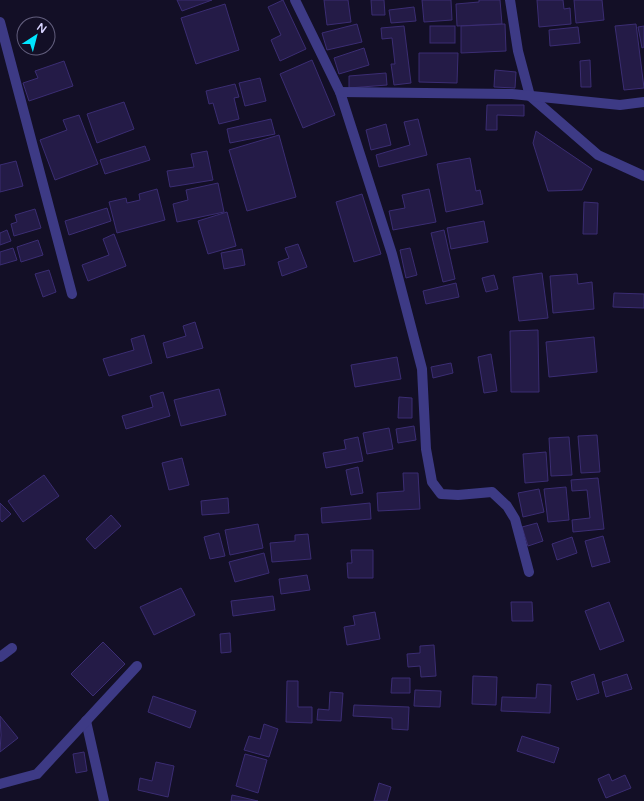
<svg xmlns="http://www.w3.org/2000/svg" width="644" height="801" font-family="'Varela Round',sans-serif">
  <rect width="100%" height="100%" fill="#130f26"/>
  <g fill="#241b47" stroke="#3b2d73">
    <path d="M177 0H212L182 11Z"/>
    <path d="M283 0 306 49 280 61 271 40 281 35 268 7Z"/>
    <path d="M324 0H348L351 22 327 25Z"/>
    <path d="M371 0H384L385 15H372Z"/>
    <path d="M422 0H451L452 20 424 22Z"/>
    <path d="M479 0H500L502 24 457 26 456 4 479 2Z"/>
    <path d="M537 0H563L564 9 570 8 571 24 539 27Z"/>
    <path d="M574 0H602L604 20 576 23Z"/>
    <path d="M225 4 239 50 196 64 181 18Z"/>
    <path d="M414 7 416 21 391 23 389 10Z"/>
    <path d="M357 24 362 42 327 50 322 33Z"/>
    <path d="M505 24 506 51 461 53V26Z"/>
    <path d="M636 24 644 88 624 90 615 26Z"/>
    <path d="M404 26 411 83 394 85 391 64H395L392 38 382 39 381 28Z"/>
    <rect x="430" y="26" width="25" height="17"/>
    <path d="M644 26V47L642 48 638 27Z"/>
    <path d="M578 27 580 43 550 46 549 30Z"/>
    <path d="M364 48 369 65 339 74 334 58Z"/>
    <path d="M419 53H458L457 83 419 82Z"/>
    <path d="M312 60 335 115 303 128 280 74Z"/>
    <path d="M590 60 591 87H581L580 61Z"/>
    <path d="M64 61 73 86 29 101 23 83 38 78 35 71Z"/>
    <path d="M495 70 516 72 515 88 494 87Z"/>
    <path d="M386 73 387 85 349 88V76Z"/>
    <path d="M260 78 266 101 245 106 239 83Z"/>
    <path d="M235 84 239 97 234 98 239 119 219 124 213 103 209 104 206 91Z"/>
    <path d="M124 102 134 129 97 143 87 114Z"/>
    <path d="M487 105H524V116L497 115V130H486Z"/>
    <path d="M79 115 98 164 55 180 40 140 67 130 63 120Z"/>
    <path d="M271 119 275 134 230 143 227 129Z"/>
    <path d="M418 119 427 155 379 167 376 155 410 145 404 122Z"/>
    <path d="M386 124 391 145 371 150 366 130Z"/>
    <path d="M536 131 592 169 582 190 548 191 533 143Z"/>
    <path d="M279 135 296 197 247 211 229 150Z"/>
    <path d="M145 146 150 160 105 174 100 160Z"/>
    <path d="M207 151 213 180 170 187 167 171 194 167 191 154Z"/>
    <path d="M470 158 476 191 480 190 483 204 446 212 437 164Z"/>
    <path d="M16 161 23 186 0 192V165Z"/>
    <path d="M218 183 224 212 177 222 173 204 188 200 186 190Z"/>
    <path d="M157 189 165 220 117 233 109 202 126 198 127 203 140 200 139 194Z"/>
    <path d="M429 189 436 222 393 230 389 211 405 208 402 195Z"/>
    <path d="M362 194 381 254 354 262 336 202Z"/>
    <path d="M584 202 598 203 597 234H583Z"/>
    <path d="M107 208 111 221 69 235 65 221Z"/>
    <path d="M35 209 41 228 14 236 11 224 17 222 15 215Z"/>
    <path d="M227 212 236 246 208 254 198 221Z"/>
    <path d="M484 221 488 242 451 249 447 228Z"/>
    <path d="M7 230 11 241 0 245V233Z"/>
    <path d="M444 230 455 279 443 282 431 233Z"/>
    <path d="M114 234 126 266 88 281 82 265 109 255 103 239Z"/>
    <path d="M38 240 43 255 21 262 17 247Z"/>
    <path d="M298 244 307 267 282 276 278 262 289 258 285 248Z"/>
    <path d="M13 248 17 260 0 265V252Z"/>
    <path d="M410 248 417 275 406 278 400 250Z"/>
    <path d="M242 249 245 265 224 269 221 253Z"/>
    <path d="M49 270 56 292 43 297 35 274Z"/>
    <path d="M542 273 548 318 519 321 513 277Z"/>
    <path d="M577 274 578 284 592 282 594 309 553 313 550 276Z"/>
    <path d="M494 275 498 289 486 292 482 278Z"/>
    <path d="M456 283 459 297 426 304 423 291Z"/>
    <path d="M614 293 644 294V308L613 307Z"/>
    <path d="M195 322 203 348 167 358 163 343 186 336 183 326Z"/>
    <path d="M538 330 539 392H511L510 331Z"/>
    <path d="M144 335 152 363 109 376 103 359 134 350 131 339Z"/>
    <path d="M594 337 597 372 549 377 546 342Z"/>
    <path d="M491 354 497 391 484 393 478 357Z"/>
    <path d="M397 357 401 379 355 387 351 365Z"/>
    <path d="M451 363 453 373 433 378 431 367Z"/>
    <path d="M219 389 226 415 181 426 174 400Z"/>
    <path d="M163 392 170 416 126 429 122 416 153 407 150 396Z"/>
    <path d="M399 397 412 398V418H398Z"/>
    <path d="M414 426 416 440 398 443 396 429Z"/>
    <path d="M389 428 393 449 367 454 363 433Z"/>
    <path d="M597 435 600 472 581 473 578 436Z"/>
    <path d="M358 437 363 461 326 468 323 453 346 449 344 440Z"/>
    <path d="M569 437 572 475 551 476 549 438Z"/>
    <path d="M546 452 548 481 525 483 523 454Z"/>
    <path d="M182 458 189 485 169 490 162 463Z"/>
    <path d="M358 467 363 493 351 495 346 470Z"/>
    <path d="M403 473H418L420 509 378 511 377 493 404 491Z"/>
    <path d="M44 475 59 496 23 522 8 501Z"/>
    <path d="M598 478 604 529 573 532 572 520 590 518 587 490 572 491 571 480Z"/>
    <path d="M566 487 569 520 548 522 544 489Z"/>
    <path d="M539 489 544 512 523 517 518 493Z"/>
    <path d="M228 498 229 513 202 515 201 501Z"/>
    <path d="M0 503 11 514 2 522 0 519Z"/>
    <path d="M370 503 371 519 322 523 321 508Z"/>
    <path d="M111 515 121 526 95 549 86 539Z"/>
    <path d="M537 523 543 541 528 546 522 527Z"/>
    <path d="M258 524 263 548 230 555 225 530Z"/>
    <path d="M219 533 225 556 210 559 204 537Z"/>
    <path d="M308 534 311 559 272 562 270 543 295 541V535Z"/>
    <path d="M603 536 610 562 592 567 585 541Z"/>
    <path d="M572 537 577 553 557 560 552 544Z"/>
    <path d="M351 550H373V578H348L347 563H352Z"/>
    <path d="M264 553 269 573 235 582 229 562Z"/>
    <path d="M307 575 310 590 281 594 279 579Z"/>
    <path d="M181 588 195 615 154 635 140 607Z"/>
    <path d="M273 596 275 610 233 616 231 601Z"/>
    <path d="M511 602H532L533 621H512Z"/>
    <path d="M609 602 624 641 600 650 585 611Z"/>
    <path d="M375 612 380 639 347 645 344 627 355 625 353 616Z"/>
    <path d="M230 633 231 652 221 653 220 634Z"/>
    <path d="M103 642 125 664 93 696 71 674Z"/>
    <path d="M434 645 436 676 421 677 420 666 408 667 407 654 420 653V646Z"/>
    <path d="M594 674 599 693 577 700 571 682Z"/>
    <path d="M627 674 632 689 606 697 602 682Z"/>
    <path d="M473 676 497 677 496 705 472 704Z"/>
    <path d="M392 678H410V693H391Z"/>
    <path d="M287 681H298V707H312V723L286 722Z"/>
    <path d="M537 684 551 685 550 713 501 711 502 697 536 698Z"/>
    <path d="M415 690 441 691 440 707 414 706Z"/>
    <path d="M330 692 343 693 341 721 317 720 318 709 329 710Z"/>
    <path d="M153 696 196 711 190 728 148 712Z"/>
    <path d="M354 705 409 707 408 730 392 729V718L353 716Z"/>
    <path d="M0 716 18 738 0 752 1 735Z"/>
    <path d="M264 724 278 729 269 757 244 750 249 736 260 739Z"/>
    <path d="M522 736 559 748 554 763 517 751Z"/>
    <path d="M84 752 87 771 76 773 73 754Z"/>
    <path d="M245 754 267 760 258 793 236 786Z"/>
    <path d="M156 762 174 766 168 797 138 790 140 778 152 781Z"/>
    <path d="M609 774 612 781 625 775 631 788 606 798 598 779Z"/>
    <path d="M379 783 391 787 387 801H374Z"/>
    <path d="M232 795 258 801H231Z"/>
  </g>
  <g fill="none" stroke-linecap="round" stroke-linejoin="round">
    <g stroke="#3d3a85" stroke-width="10">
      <path d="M295 0 340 92 392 254 422 369 426 449 432 482 441 494 458 495 492 492 507 506 515 519 529 572"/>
      <path d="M510 0 518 51 530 96 598 155 644 176"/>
      <path d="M0 22 72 294"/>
      <path d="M340 92 512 94 620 105 644 102"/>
      <path d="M0 657 12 648"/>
      <path d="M86 721 104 801"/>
      <path d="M0 784 37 774 137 666"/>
    </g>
  </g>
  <g transform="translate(36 36) rotate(36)"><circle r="19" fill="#130f26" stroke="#625e7d"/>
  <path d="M0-3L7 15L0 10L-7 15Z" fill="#00e5ff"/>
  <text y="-6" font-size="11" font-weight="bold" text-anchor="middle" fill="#d9d4ff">N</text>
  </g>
</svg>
